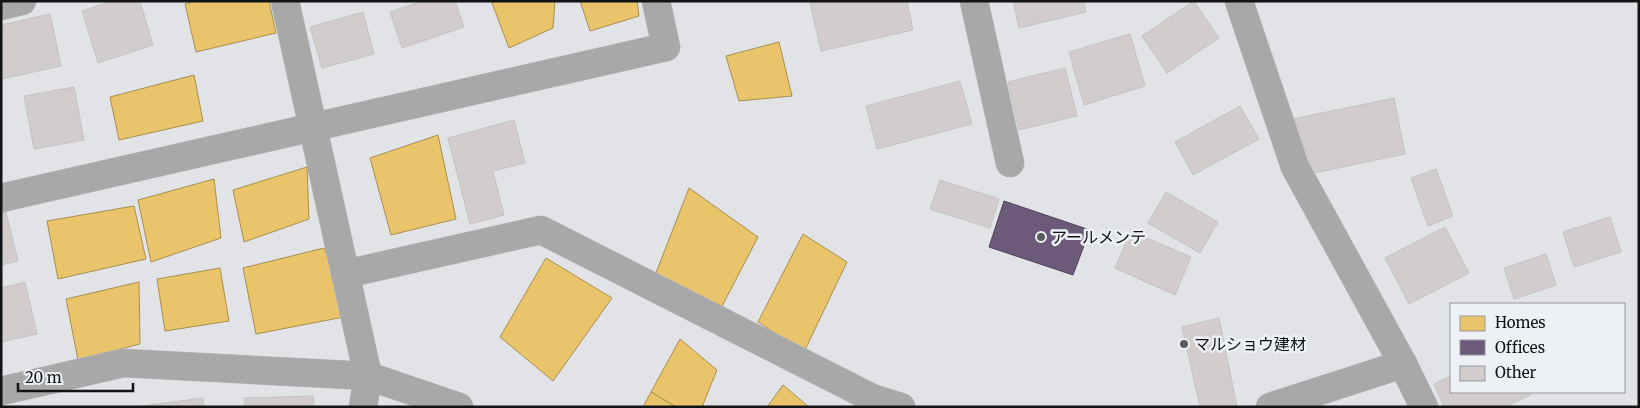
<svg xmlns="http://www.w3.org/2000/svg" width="1640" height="408" font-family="Merriweather,'Noto Sans JP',serif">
  <rect width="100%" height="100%" fill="#e1e3e6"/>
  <g fill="#e9c46a" stroke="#a88f50">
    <path d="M196 1H269L276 33 196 52 185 4Z"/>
    <path d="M497 1H555L553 28 509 48 492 3Z"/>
    <path d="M580 1H637L639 16 590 31Z"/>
    <path d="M779 42 792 96 739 101 726 56Z"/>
    <path d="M194 75 203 121 119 140 110 97Z"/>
    <path d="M438 135 456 219 391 235 370 158Z"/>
    <path d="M307 167 309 219 244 242 233 190Z"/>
    <path d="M214 179 221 238 151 262 138 200Z"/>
    <path d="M689 188 758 237 719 312 654 278Z"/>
    <path d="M134 206 146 259 58 279 47 221Z"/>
    <path d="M803 234 847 262 804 352 758 322Z"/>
    <path d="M324 248 354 315 256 334 243 268Z"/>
    <path d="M546 258 612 298 553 381 500 337Z"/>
    <path d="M220 268 229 321 165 331 157 279Z"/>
    <path d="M139 282 140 344 78 360 66 299Z"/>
    <path d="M680 339 717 370 702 407H676L651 392Z"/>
    <path d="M783 385 809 407H767Z"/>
    <path d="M651 392 676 407H643Z"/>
  </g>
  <path fill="#6d597a" stroke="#52445c" d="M1004 201 1090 230 1073 275 989 247Z"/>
  <g fill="#d3cccd" stroke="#c3c3c3">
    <path d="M112 1H140L153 45 98 63 82 11Z"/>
    <path d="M422 1H455L464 27 402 48 390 12Z"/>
    <path d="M820 1H907L913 30 821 51 810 3Z"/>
    <path d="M1013 1H1084L1086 12 1019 28Z"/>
    <path d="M1194 1 1219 38 1167 73 1142 36Z"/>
    <path d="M363 12 374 54 322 68 310 27Z"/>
    <path d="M50 14 61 66 1 79V25Z"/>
    <path d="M1130 34 1145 86 1084 105 1069 52Z"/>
    <path d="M1065 68 1077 116 1019 130 1008 82Z"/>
    <path d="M960 81 972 124 877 149 866 106Z"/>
    <path d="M74 87 84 140 34 149 24 96Z"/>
    <path d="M1394 98 1405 154 1304 175 1293 119Z"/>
    <path d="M1240 106 1259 139 1193 175 1175 142Z"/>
    <path d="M514 120 525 163 493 171 504 215 470 224 448 138Z"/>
    <path d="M1436 169 1453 216 1428 226 1411 178Z"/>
    <path d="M940 180 999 199 990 228 930 209Z"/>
    <path d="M1166 192 1218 222 1200 253 1148 223Z"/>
    <path d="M5 208 18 261 1 265V209Z"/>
    <path d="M1610 217 1621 252 1574 267 1563 232Z"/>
    <path d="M1445 227 1469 273 1409 304 1385 258Z"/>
    <path d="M1131 231 1191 257 1175 295 1115 268Z"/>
    <path d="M1546 254 1556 285 1514 299 1504 268Z"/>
    <path d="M25 282 37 334 1 342V288Z"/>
    <path d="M1219 318 1237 407H1200L1182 327Z"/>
    <path d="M1451 376V392H1530L1531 395 1505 407H1444L1434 384Z"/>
    <path d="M313 396 314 407H245L244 398Z"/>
    <path d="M203 398 204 407H134Z"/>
  </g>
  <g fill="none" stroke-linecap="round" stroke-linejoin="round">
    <g stroke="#bdbec0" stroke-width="29">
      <g id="street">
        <path d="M285 1 368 376 363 407"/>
        <path d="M974 1 1010 163"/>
        <path d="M1239 1 1295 167 1403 364 1424 407"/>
        <path d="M1 6 22 1"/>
        <path d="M1 198 666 47 656 1"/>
        <path d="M345 274 541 230 872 398"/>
        <path d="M1 391 123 363 368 376 459 407"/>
        <path d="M868 407 872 398 901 407"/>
        <path d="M1270 407 1403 364"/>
      </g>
    </g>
    <use href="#street" stroke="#a8a8a9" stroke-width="28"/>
  </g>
  <g fill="#5a5c5e" stroke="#edf1f5" stroke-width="2">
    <circle cx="1041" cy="237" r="5"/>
    <circle cx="1184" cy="344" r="5"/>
  </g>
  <g text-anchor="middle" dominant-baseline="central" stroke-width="5" stroke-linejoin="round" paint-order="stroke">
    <g font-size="16" fill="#121315" stroke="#edf1f5" text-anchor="start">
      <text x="1051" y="237">アールメンテ</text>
      <text x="1194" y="344">マルショウ建材</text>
    </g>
  </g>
  <rect width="1640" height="408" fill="none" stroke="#121315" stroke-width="5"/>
  <rect x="1450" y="303" width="175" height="90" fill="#edf1f5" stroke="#95989b"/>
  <rect x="1460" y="316" width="25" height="15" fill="#e9c46a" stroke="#95989b"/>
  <text x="1495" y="328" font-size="15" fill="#121315">Homes</text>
  <rect x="1460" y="340" width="25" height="15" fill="#6d597a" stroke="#95989b"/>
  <text x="1495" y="353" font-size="15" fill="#121315">Offices</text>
  <rect x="1460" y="366" width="25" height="15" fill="#d3cccd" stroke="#95989b"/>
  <text x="1495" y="378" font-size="15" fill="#121315">Other</text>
  <path d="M18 383v8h115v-8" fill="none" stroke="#121315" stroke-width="2.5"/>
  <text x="25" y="383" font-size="15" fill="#121315" stroke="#edf1f5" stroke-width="4" paint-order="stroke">20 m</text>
</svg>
